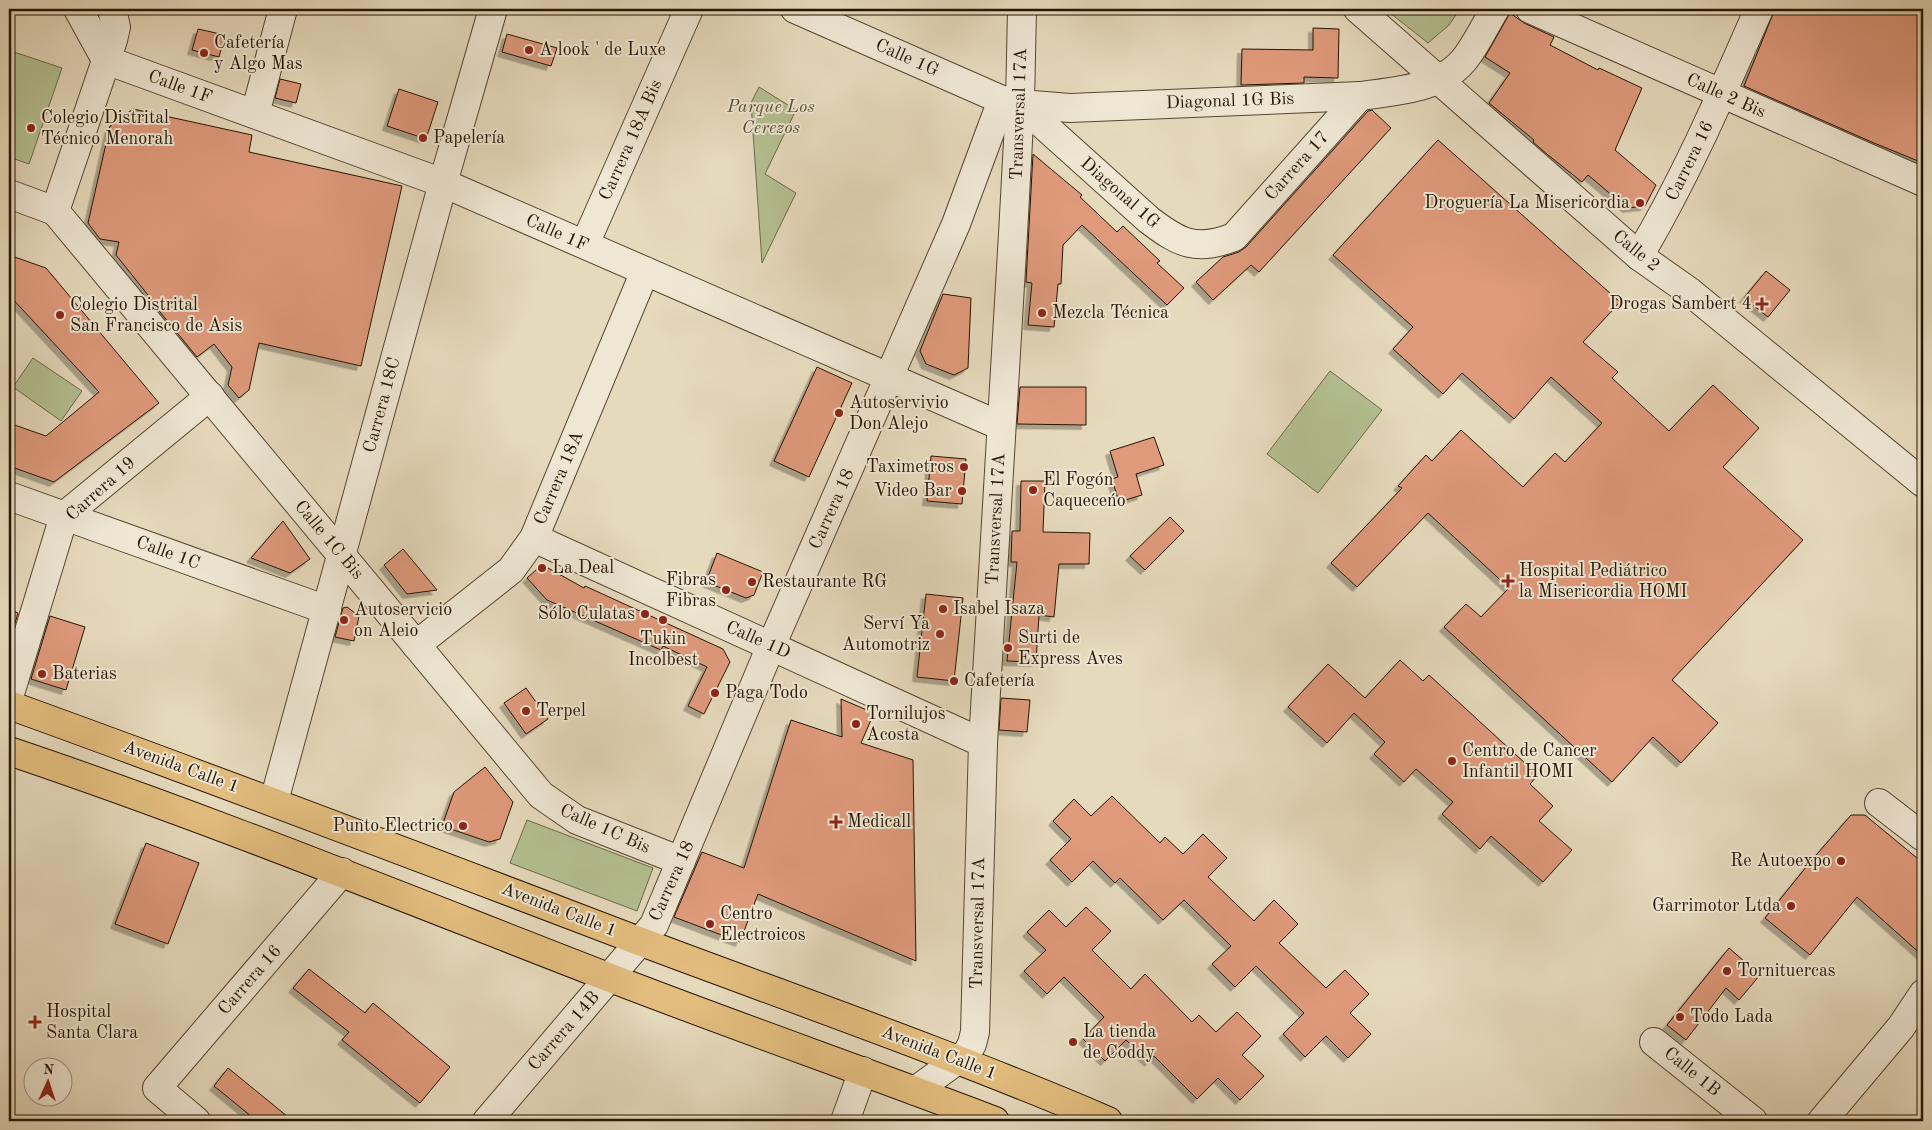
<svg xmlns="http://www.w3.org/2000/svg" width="1932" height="1130" font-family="'Old Standard TT',serif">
  <defs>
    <filter id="shadow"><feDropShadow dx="-4.5" dy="4.5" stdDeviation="0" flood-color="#0004"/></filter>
  </defs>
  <rect width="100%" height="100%" fill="#e6dabd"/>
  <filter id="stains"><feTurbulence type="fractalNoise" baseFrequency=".004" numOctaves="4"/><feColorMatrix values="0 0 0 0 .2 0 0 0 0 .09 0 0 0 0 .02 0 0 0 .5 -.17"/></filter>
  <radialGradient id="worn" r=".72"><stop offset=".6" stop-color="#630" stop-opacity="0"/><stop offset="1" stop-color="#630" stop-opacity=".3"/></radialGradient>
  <g fill="#b4c092" stroke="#6c6a4a">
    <path d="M1385 9H1460L1449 25 1428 43Z"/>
    <path d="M11 51 62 68 29 164 9 157V59Z"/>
    <path d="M759 87 796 110 765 174 796 193 762 263 751 103Z"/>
    <path d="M33 358 82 391 61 421 13 387Z"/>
    <path d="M1330 371 1382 410 1318 493 1267 454Z"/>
    <path d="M527 820 653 868 637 911 510 863Z"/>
  </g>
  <g fill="#df9a7c" stroke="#251401" filter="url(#shadow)">
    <path d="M1775 9H1923V163L1874 143 1744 86Z"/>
    <path d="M1510 13 1524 23 1554 37 1550 45 1598 70 1599 68 1642 88 1615 150 1656 185 1645 206 1627 208 1588 175 1582 182 1548 155 1533 142 1534 140 1489 103 1510 73 1485 57Z"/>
    <path d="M1313 28 1339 29 1338 78 1304 77V83L1241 85 1242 49 1313 50Z"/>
    <path d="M198 29 225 35 219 57 192 50Z"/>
    <path d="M507 34 557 48 551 66 502 52Z"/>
    <path d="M280 79 301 84 296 103 275 98Z"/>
    <path d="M399 89 438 102 426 139 387 126Z"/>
    <path d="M133 109 252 135 249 152 402 186 361 366 259 343 249 390 239 398 228 385 232 367 214 344 197 357 151 301 152 300 116 255 119 242 100 239 88 223 110 126Z"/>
    <path d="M1372 110 1391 128 1259 272 1251 265 1213 300 1196 282 1223 257 1239 252 1246 247 1368 111Z"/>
    <path d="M1438 140 1620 302 1583 342 1618 372 1612 378 1669 431 1713 385 1759 428 1723 467 1803 540 1672 680 1718 723 1681 763 1653 737 1612 782 1444 627 1466 604 1481 617 1509 588 1428 513 1357 587 1331 563 1402 488 1398 486 1426 455 1432 461 1461 430 1523 487 1555 453 1565 462 1602 423 1551 377 1514 419 1462 373 1443 394 1393 349 1413 327 1333 255Z"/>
    <path d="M1033 154 1082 195 1080 197 1117 232 1123 226 1160 261 1157 263 1184 288 1167 305 1082 225 1063 245 1061 284H1058L1054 327 1028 325 1032 283 1026 282Z"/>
    <path d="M9 255 46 268 159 403 54 482 9 466V423L46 436 99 392 9 295Z"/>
    <path d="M1766 271 1790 290 1768 317 1744 298Z"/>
    <path d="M943 294 971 298 968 368 954 375 926 364 920 351Z"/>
    <path d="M817 367 852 383 809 477 774 461Z"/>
    <path d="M1020 387H1086V425L1017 424Z"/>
    <path d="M1154 437 1164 465 1136 474 1142 495 1119 502 1112 479 1118 477 1110 451Z"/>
    <path d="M931 456 966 459 962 504 927 501Z"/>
    <path d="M1021 481H1045L1043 532 1090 533 1089 564H1059L1054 617 1039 615 1036 662 1007 661 1017 562H1011L1012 531H1020Z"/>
    <path d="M1170 517 1184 531 1145 570 1130 556Z"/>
    <path d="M283 521 310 559 290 573 251 558Z"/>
    <path d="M403 549 437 590 407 594 384 565Z"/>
    <path d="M717 553 763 572 754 595 746 598 706 582Z"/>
    <path d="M548 568 584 588 585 586 723 649 730 662 704 714 688 706 707 667 663 646 661 650 547 600 527 578 537 569Z"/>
    <path d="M926 594 963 598 954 681 917 677Z"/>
    <path d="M347 607 359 616 354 641 335 637 343 608Z"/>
    <path d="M9 609 18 613 9 644Z"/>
    <path d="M50 616 85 627 66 690 31 679Z"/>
    <path d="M1400 660 1423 681 1429 675 1538 775 1530 784 1553 806 1539 821 1572 850 1543 882 1491 836 1480 849 1442 814 1453 802 1416 769 1404 782 1374 754 1385 742 1354 713 1327 743 1288 707 1328 664 1365 698Z"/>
    <path d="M526 688 548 719 526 734 504 703Z"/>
    <path d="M1001 698 1030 700 1027 732 999 730Z"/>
    <path d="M841 699 874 713 861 743 913 760 916 961 758 894 740 942 674 917 702 852 744 868 791 720 842 737Z"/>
    <path d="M485 767 513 802 500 839 489 842 442 826 454 792Z"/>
    <path d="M1112 796 1160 843 1165 837 1183 854 1203 834 1227 858 1208 877 1236 904 1254 921 1274 900 1298 924 1279 943 1326 988 1345 970 1369 994 1350 1013 1371 1034 1348 1058 1326 1036 1305 1057 1283 1034 1304 1013 1256 966 1235 987 1212 964 1231 946 1184 900 1163 920 1120 878 1115 883 1093 861 1072 882 1050 860 1071 839 1053 821 1074 799 1091 816Z"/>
    <path d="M1851 815H1865L1923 863V956L1857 897 1810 955 1765 918 1811 861Z"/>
    <path d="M146 843 199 863 168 944 115 924Z"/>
    <path d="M1086 907 1111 931 1092 950 1131 989 1145 974 1192 1022 1199 1015 1216 1032 1237 1012 1261 1036 1242 1055 1264 1076 1240 1100 1218 1078 1197 1099 1154 1056 1149 1062 1126 1040 1105 1061 1083 1039 1104 1017 1064 977 1047 994 1024 971 1046 950 1027 932 1049 910 1066 927Z"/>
    <path d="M1729 948 1760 975 1739 1000 1726 988 1686 1040 1667 1025Z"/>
    <path d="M309 969 365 1013 373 1003 450 1067 420 1103 342 1040 349 1032 293 988Z"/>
    <path d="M228 1068 293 1121H257L214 1086Z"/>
  </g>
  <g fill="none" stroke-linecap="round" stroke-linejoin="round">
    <g stroke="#554630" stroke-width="30">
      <g id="minor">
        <path d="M78 9 106 60"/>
        <path d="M795 9 1002 100 1020 104 1070 108 1360 96C1396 91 1444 89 1467 56 1478 41 1486 24 1495 9"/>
        <path d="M1358 9 1639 256 1690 292 1923 483"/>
        <path d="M1530 9 1923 182"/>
        <path d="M106 60 443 183 1001 426"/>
        <path d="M1020 104 1149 220C1179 243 1196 252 1234 237L1360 96"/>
        <path d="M255 114 283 9"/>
        <path d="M9 194 55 211"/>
        <path d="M55 211 541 795 577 820 681 861"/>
        <path d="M55 211 113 40 116 27 112 9"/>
        <path d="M585 244 689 9"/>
        <path d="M1639 256C1686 177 1722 93 1759 9"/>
        <path d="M9 496 327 610"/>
        <path d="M534 538 983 743"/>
        <path d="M416 645 511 570 534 538 645 271"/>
        <path d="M9 697 64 516 210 396"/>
        <path d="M274 801 443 183 493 9"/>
        <path d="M1879 803 1923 837"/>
        <path d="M1654 1042 1753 1121"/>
        <path d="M915 1091 967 1053 972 1044 975 1032 983 743 1013 234 1020 104 1022 9"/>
        <path d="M196 1121 157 1088 342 872"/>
        <path d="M487 1121 654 925 771 646 956 224 1002 100"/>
        <path d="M845 1121 863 1071"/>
        <path d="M1822 1121 1901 1027 1923 994"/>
      </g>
    </g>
    <g stroke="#251401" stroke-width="30">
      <g id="major">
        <path d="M9 705C220 781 429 861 639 941 796 1000 954 1055 1108 1121"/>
        <path d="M9 751C211 819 409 900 608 977 737 1027 867 1072 995 1121"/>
      </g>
    </g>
    <use href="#minor" stroke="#efe7d4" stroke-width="28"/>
    <use href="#major" stroke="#e3bd7e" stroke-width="28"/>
  </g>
  <g fill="#8f2418" stroke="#efe7d4" stroke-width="2">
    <circle cx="529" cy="50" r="5"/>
    <circle cx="204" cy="53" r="5"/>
    <circle cx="31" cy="128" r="5"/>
    <circle cx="423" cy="138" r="5"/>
    <circle cx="1640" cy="203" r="5"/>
    <path d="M1759.5 296.5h5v5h5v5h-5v5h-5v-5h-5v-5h5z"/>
    <circle cx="1042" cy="313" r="5"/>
    <circle cx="60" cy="315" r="5"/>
    <circle cx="839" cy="413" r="5"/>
    <circle cx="964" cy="467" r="5"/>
    <circle cx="1033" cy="490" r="5"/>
    <circle cx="962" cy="491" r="5"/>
    <circle cx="542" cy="568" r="5"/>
    <path d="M1505.5 573.5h5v5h5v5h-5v5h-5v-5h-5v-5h5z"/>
    <circle cx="752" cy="582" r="5"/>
    <circle cx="726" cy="590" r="5"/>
    <circle cx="943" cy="609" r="5"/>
    <circle cx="645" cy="614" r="5"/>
    <circle cx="344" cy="620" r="5"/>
    <circle cx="663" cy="620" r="5"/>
    <circle cx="940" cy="634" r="5"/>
    <circle cx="1008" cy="648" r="5"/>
    <circle cx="42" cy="674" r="5"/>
    <circle cx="954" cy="681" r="5"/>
    <circle cx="715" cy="693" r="5"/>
    <circle cx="526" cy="711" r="5"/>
    <circle cx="856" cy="724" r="5"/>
    <circle cx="1452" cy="761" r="5"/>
    <path d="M833.5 814.5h5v5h5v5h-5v5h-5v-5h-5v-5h5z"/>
    <circle cx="463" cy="826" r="5"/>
    <circle cx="1841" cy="861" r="5"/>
    <circle cx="1791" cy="906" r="5"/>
    <circle cx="710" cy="924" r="5"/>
    <circle cx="1727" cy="971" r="5"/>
    <circle cx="1680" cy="1017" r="5"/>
    <path d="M32.5 1014.5h5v5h5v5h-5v5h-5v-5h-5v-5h5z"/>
    <circle cx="1073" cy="1042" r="5"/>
  </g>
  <g text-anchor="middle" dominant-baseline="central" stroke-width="4" stroke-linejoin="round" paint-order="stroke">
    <g font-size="18" fill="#251401" stroke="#efe7d4" text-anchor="start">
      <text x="214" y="43">Cafetería<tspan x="214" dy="21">y Algo Mas</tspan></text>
      <text x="539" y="50">A look ' de Luxe</text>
      <text x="41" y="118">Colegio Distrital<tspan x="41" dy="21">Técnico Menorah</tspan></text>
      <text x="433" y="138">Papelería</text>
      <text x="1630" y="203" text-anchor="end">Droguería La Misericordia</text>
      <text x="1752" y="304" text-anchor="end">Drogas Sambert 4</text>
      <text x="70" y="305">Colegio Distrital<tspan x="70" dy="21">San Francisco de Asis</tspan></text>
      <text x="1052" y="313">Mezcla Técnica</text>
      <text x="849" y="403">Autoservivio<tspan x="849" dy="21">Don Alejo</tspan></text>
      <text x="954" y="467" text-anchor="end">Taximetros</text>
      <text x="1043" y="480">El Fogón<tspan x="1043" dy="21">Caqueceńo</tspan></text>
      <text x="952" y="491" text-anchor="end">Video Bar</text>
      <text x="552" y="568">La Deal</text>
      <text x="1519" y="571">Hospital Pediátrico<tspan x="1519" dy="21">la Misericordia HOMI</tspan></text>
      <text x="716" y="580" text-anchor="end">Fibras<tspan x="716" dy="21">Fibras</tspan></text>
      <text x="762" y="582">Restaurante RG</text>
      <text x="953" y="609">Isabel Isaza</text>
      <text x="354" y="610">Autoservicio<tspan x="354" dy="21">on Aleio</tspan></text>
      <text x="635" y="614" text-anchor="end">Sólo Culatas</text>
      <text x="930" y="624" text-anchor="end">Serví Ya<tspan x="930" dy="21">Automotriz</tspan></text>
      <text x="1018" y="638">Surti de<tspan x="1018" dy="21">Express Aves</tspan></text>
      <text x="663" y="639" text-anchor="middle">Tukin<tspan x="663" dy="21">Incolbest</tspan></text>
      <text x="52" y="674">Baterias</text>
      <text x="964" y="681">Cafetería</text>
      <text x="725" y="693">Paga Todo</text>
      <text x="536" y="711">Terpel</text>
      <text x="866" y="714">Tornilujos<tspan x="866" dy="21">Acosta</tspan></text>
      <text x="1462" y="751">Centro de Cancer<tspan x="1462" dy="21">Infantil HOMI</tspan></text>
      <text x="847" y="822">Medicall</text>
      <text x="453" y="826" text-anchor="end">Punto Electrico</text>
      <text x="1831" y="861" text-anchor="end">Re Autoexpo</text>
      <text x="1781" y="906" text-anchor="end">Garrimotor Ltda</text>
      <text x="720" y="914">Centro<tspan x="720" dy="21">Electroicos</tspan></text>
      <text x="1737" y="971">Tornituercas</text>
      <text x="46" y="1012">Hospital<tspan x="46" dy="21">Santa Clara</tspan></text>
      <text x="1690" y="1017">Todo Lada</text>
      <text x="1083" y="1032">La tienda<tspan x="1083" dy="21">de Coddy</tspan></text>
    </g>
    <g font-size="18" fill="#251401" stroke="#efe7d4">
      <text transform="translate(907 58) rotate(24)">Calle 1G</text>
      <text transform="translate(180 87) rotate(20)">Calle 1F</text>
      <text transform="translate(1726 96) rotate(24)">Calle 2 Bis</text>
      <text transform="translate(1230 101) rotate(-2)">Diagonal 1G Bis</text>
      <text transform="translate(1019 114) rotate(-88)">Transversal 17A</text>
      <text transform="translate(631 140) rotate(-66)">Carrera 18A Bis</text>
      <text transform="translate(1690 161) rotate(-64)">Carrera 16</text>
      <text transform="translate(1297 166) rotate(-48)">Carrera 17</text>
      <text transform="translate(1120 193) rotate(41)">Diagonal 1G</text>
      <text transform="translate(557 233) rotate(24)">Calle 1F</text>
      <text transform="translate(1636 251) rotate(39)">Calle 2</text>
      <text transform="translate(382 405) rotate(-75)">Carrera 18C</text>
      <text transform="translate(559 478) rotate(-67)">Carrera 18A</text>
      <text transform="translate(101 489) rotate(-42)">Carrera 19</text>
      <text transform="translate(832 509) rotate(-66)">Carrera 18</text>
      <text transform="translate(996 519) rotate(-87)">Transversal 17A</text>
      <text transform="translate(329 540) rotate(50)">Calle 1C Bis</text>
      <text transform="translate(168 553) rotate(20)">Calle 1C</text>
      <text transform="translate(758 640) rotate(24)">Calle 1D</text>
      <text transform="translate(181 767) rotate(20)">Avenida Calle 1</text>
      <text transform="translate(605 829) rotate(24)">Calle 1C Bis</text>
      <text transform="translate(672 881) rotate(-66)">Carrera 18</text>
      <text transform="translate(559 910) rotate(21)">Avenida Calle 1</text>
      <text transform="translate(978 923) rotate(-89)">Transversal 17A</text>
      <text transform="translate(250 980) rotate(-49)">Carrera 16</text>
      <text transform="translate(564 1031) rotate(-49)">Carrera 14B</text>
      <text transform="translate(939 1053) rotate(21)">Avenida Calle 1</text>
      <text transform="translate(1692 1072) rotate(39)">Calle 1B</text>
    </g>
    <g font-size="18" font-style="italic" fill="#575034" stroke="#efe7d4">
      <text x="771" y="107">Parque Los<tspan x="771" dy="21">Cerezos</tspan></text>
    </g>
  </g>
  <rect width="1932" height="1130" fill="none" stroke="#e6dabd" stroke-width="30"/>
  <rect x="10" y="10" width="1912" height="1110" fill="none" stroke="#251401" stroke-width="2.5"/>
  <rect x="15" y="15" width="1902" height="1100" fill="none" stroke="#251401"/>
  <g transform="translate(48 1082) rotate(3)"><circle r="24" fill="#efe7d4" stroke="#9e9380"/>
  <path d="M0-4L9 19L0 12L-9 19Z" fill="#8f2418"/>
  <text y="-8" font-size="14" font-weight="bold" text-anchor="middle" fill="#251401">N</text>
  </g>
  <rect width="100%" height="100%" filter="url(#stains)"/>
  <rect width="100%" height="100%" fill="url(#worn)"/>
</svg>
